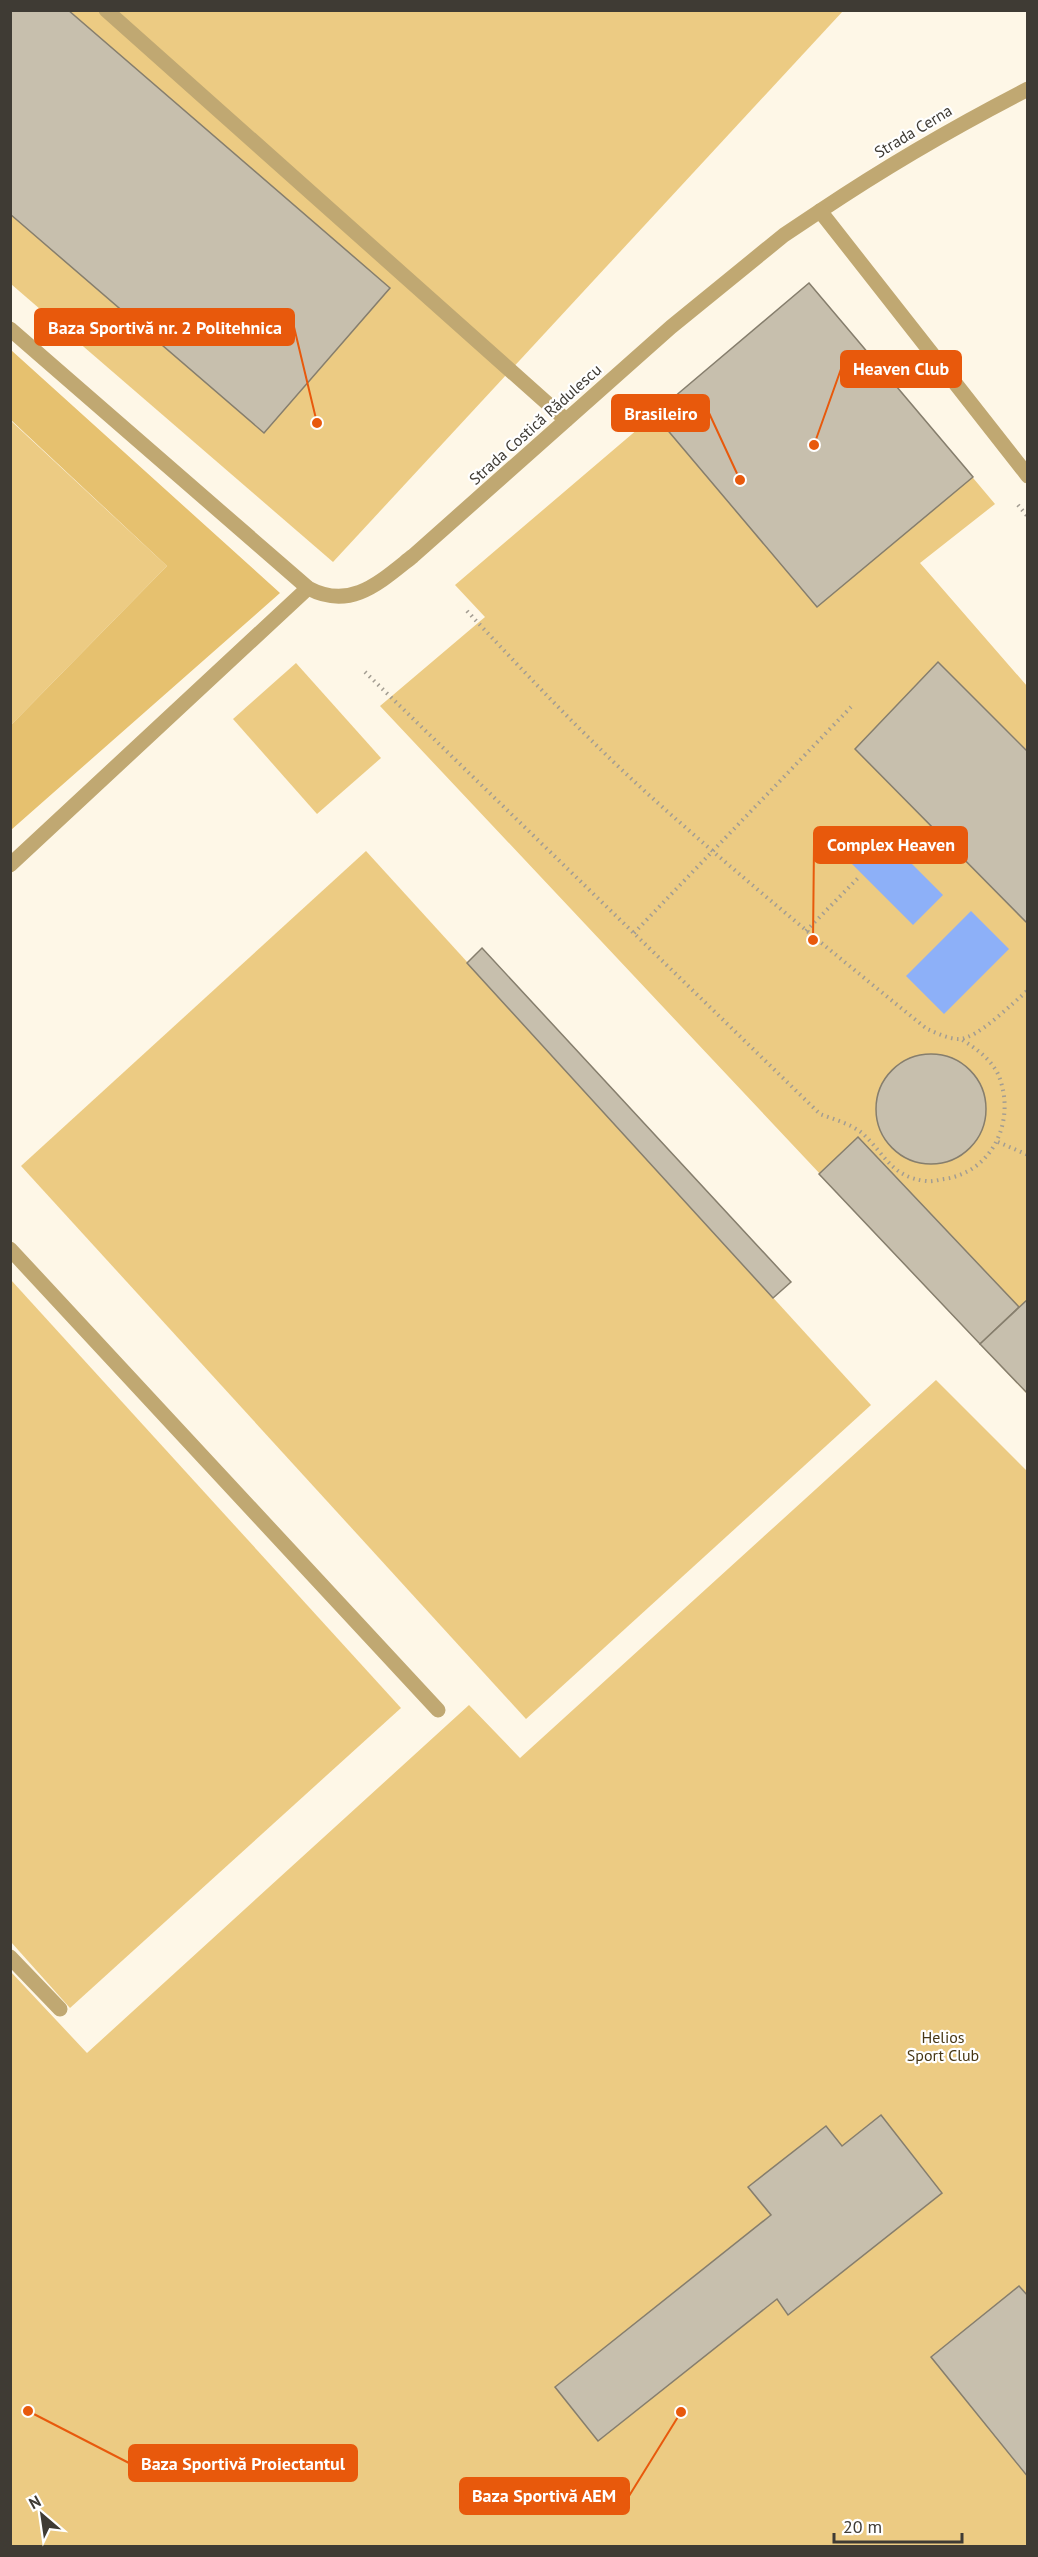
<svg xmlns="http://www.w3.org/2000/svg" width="1038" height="2557" font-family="'PT Sans',sans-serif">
  <rect width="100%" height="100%" fill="#fef7e7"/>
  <g fill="#eccb83">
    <path d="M10 11H843L333 562 11 284Z"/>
    <path d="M809 283 995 504 920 563 1027 686V1394L380 706 485 617 455 585Z"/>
    <path d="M10 420 167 566 11 725H10Z"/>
    <path d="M296 663 381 758 317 814 233 719Z"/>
    <path d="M366 851 871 1405 526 1719 21 1166Z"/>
    <path d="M11 1280 401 1708 70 2008 11 1942Z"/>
    <path d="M936 1380 1027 1471V2546H11V1972L87 2053 469 1705 520 1758Z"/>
  </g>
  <path fill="#e6c16f" d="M11 350 280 593 11 830V725L167 566 11 420Z"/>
  <g fill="#8db0f8">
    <path d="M874 826 943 895 913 925 844 856Z"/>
    <path d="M971 911 1009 949 944 1014 906 976Z"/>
  </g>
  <g fill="#c7bfad" stroke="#867e6d" stroke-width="1.5">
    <path d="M10 10H68L390 288 264 433 10 214Z"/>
    <path d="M809 283 973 477 817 607 654 414Z"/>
    <path d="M938 662 1028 752V924L855 749Z"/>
    <path d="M482 948 791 1282 773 1298 467 963Z"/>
    <circle cx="931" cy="1109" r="55"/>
    <path d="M858 1137 1019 1307 980 1344 819 1174Z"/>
    <path d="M1028 1299V1394L980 1344Z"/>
    <path d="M881 2115 942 2193 788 2315 777 2299 598 2441 555 2387 771 2215 748 2187 826 2126 842 2146Z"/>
    <path d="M1019 2286 1028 2296V2477L931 2357Z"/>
  </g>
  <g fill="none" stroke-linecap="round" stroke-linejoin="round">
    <g stroke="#a39d92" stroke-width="4" stroke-dasharray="1.5 4.5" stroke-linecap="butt">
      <path d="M1018 505 1028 517"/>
      <path d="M467 611C526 674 585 737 649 795 739 876 833 953 927 1029 937 1033 948 1039 959 1039 977 1039 1013 1003 1028 990"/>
      <path d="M365 672 820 1114C833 1119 851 1124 862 1133 885 1154 891 1177 926 1181 932 1182 938 1180 944 1179 994 1172 1017 1118 998 1074 990 1058 975 1048 961 1039"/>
      <path d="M806 931 859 877"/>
      <path d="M634 933 851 707"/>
      <path d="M998 1142 1028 1155"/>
    </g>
    <g stroke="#c0a872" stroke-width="15">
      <path d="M106 10 566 420"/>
      <path d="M10 865 308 588"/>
      <path d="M10 1249 438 1710"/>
      <path d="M10 1957 60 2009"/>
    </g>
    <path stroke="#c0a872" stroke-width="15" d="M820 211C887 166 956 126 1028 89"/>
    <path stroke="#c0a872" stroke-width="15" d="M10 329 308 588C351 611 380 582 413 556L671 327 784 235 820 211 1028 476"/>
  </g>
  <g text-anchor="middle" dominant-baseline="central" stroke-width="4.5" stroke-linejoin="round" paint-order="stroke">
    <g font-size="16" fill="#3f3b34" stroke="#fff">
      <text transform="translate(913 131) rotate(-31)">Strada Cerna</text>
      <text transform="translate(535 424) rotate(-42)">Strada Costică Rădulescu</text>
    </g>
    <g font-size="16" fill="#473714" stroke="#fff">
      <text x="943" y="2037">Helios<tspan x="943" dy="18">Sport Club</tspan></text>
    </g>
  </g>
  <path fill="none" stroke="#e8590c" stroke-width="2" d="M317 423L294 327M814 445L841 369M740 480L709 413M813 940L814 845M28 2411L129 2463M681 2412L629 2496"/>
  <g fill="#e8590c" stroke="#fff" stroke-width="2">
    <circle cx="317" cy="423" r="6"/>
    <circle cx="814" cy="445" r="6"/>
    <circle cx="740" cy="480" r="6"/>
    <circle cx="813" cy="940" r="6"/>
    <circle cx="28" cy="2411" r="6"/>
    <circle cx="681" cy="2412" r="6"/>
  </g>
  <g fill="#e8590c" stroke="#e8590c" stroke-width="2">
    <rect x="35" y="309" width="259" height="36" rx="6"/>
    <rect x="841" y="351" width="120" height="36" rx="6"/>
    <rect x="612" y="395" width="97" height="36" rx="6"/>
    <rect x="814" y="827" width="153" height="36" rx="6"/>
    <rect x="129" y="2445" width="228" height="36" rx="6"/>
    <rect x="460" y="2478" width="169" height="36" rx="6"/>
  </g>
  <g font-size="18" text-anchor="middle" font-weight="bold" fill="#fff">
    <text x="165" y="334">Baza Sportivă nr. 2 Politehnica</text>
    <text x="901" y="375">Heaven Club</text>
    <text x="661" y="420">Brasileiro</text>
    <text x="891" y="851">Complex Heaven</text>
    <text x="243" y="2470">Baza Sportivă Proiectantul</text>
    <text x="544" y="2502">Baza Sportivă AEM</text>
  </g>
  <rect width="1038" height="2557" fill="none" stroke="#3f3b34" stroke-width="24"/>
  <g transform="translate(42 2515) rotate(331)" stroke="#ffffff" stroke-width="4.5" paint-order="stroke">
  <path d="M0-4.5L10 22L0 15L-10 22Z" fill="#3f3b34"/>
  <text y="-9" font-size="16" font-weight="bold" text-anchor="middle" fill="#3f3b34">N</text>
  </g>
  <path d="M834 2533v9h128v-9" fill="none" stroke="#3f3b34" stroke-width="3"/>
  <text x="843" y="2533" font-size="18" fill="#3f3b34" stroke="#ffffff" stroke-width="4.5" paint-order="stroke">20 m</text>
</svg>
